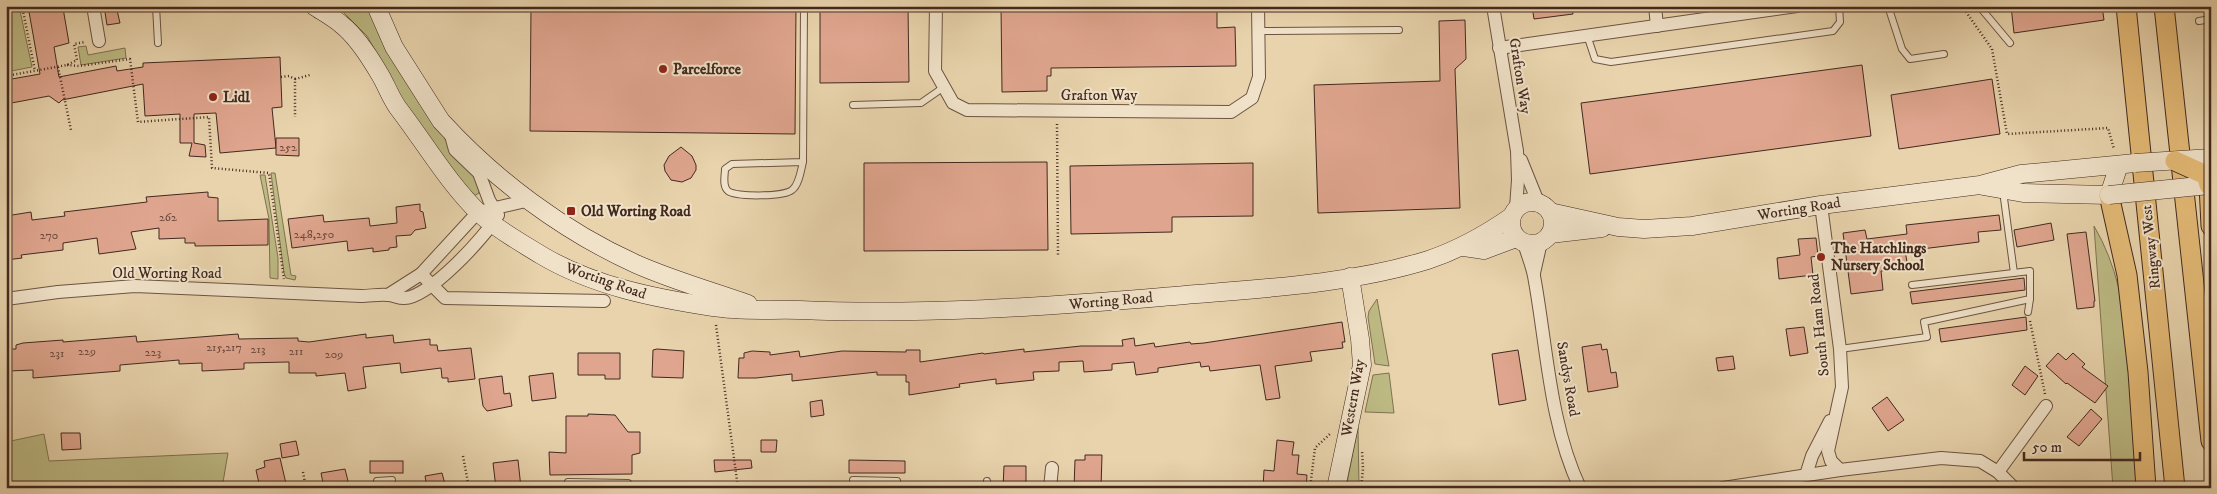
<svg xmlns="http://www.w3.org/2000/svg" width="2217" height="494" font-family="'IM FELL DW Pica',serif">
  <rect width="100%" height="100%" fill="#e8d3ac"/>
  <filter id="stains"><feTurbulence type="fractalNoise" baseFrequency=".004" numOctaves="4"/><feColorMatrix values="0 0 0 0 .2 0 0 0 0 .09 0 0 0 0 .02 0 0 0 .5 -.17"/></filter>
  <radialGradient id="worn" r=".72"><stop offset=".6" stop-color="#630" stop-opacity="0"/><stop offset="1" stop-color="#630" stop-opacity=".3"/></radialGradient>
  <g fill="#bdba84" stroke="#807252">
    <path d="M19 6 32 67 6 72V10Z"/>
    <path d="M337 6H369L475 176 480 186 479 193 474 196 424 137 367 36Z"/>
    <path d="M86 46 88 55 125 48 126 58 81 65 78 47Z"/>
    <path d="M271 173H275L291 275 296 276 295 280 286 278 284 273Z"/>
    <path d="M260 175H265L278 258V279L270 278 269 219Z"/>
    <path d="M2094 226C2140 304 2126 401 2138 488H2113Z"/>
    <path d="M1377 299 1389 366 1375 364 1368 317 1369 311Z"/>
    <path d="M1389 373 1394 413 1365 412 1373 375Z"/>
    <path d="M1358 428 1359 488H1346Z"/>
    <path d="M44 434 49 461 228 453 222 488H6V442Z"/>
  </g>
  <g fill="#dfa58e" stroke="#43291f">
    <path d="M28 6H46L47 11 63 8 69 43 54 47 59 77 116 66 117 71 143 67V63L280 57 282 107 272 108 276 148 220 153 216 113 194 114V143L205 145 206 157 189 156 192 143H180V114L145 116 143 84 62 100 59 103 49 96 6 104V80L40 74Z"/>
    <path d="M104 6H116L120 23 107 25Z"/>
    <path d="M531 6H796L795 134 530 131Z"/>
    <path d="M820 6H908L909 82 820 83Z"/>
    <path d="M1001 6H1217V28L1235 27 1236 66 1051 68V76H1047V91L1002 92Z"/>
    <path d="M1532 6H1572L1573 14 1534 19Z"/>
    <path d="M2011 6H2102L2104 20 2014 33Z"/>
    <path d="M1465 20 1466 59 1455 69 1460 208 1318 213 1314 85 1440 81 1439 21Z"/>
    <path d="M1862 65 1871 136 1590 174 1581 103Z"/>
    <path d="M1992 79 2000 134 1899 149 1891 95Z"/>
    <path d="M276 138H299V156L276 155Z"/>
    <path d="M681 147 692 156 696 165V170L691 178 682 182 671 180 665 171 664 165 669 156Z"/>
    <path d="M1047 162 1048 250 864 251V163Z"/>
    <path d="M1253 163V216L1172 217V232L1071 234 1070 166Z"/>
    <path d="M208 192V197L218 198V221L268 219V245L195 246V243H185V238L159 239V228L131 232 136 249 99 254 97 238 63 243V250L29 254 21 255 22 258 6 260V216L31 212 32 220 65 216 64 212 147 202 146 197Z"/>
    <path d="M420 204V211L423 212 426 228 415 230 411 235 396 236 397 247 389 248V250L373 252V248L348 251 347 241 292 248 288 219 323 215 324 222 369 218 370 226 397 223 396 207Z"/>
    <path d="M1999 215 2001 230 1978 232 1979 242 1905 251 1908 267 1881 271 1883 290 1851 294 1843 233 1865 230 1867 239 1907 234 1906 225Z"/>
    <path d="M2051 223 2054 240 2017 247 2014 230Z"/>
    <path d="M2086 232 2095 301H2094V307L2077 309 2067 234Z"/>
    <path d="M1816 238 1818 256 1811 257 1813 275 1779 279 1777 258 1800 255 1798 239Z"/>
    <path d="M2024 278 2025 290 1912 304 1910 292Z"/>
    <path d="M2026 317 2027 330 1941 342 1939 329Z"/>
    <path d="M1342 322 1345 342H1342L1343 348 1310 352 1312 361 1275 366 1280 398 1266 400 1260 365 1210 371 1209 366 1201 367 1200 362 1158 368V372L1136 375 1134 362 1112 364V370L1084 372 1083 361 1059 362V371L1033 372 1034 380 996 384V379L959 384 960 387 909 395V382H906V375H877V372L792 381V374L756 378H738L739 358H744V353L752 351 770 352V355L799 351 800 357 842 351 906 352V350H920V362L983 353 984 354 1024 349V352L1081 346H1123L1122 340 1134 338 1135 346 1154 343 1155 347 1190 342 1191 344 1204 343Z"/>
    <path d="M1804 327 1808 353 1790 356 1786 329Z"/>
    <path d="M238 334 239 339 298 338V341L309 342 366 334V338L393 335 394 343 430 339V345H437L438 351 471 348 475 379 448 382V378H442L441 368 401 373 400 363 363 367 366 388 348 391 345 373 316 376V373H289V362L244 363V369L202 371V363L179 364V360L120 365V371L33 378V370L8 371 7 349H16V345L23 343 63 340V342L136 336 137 342Z"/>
    <path d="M1601 344 1602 350 1607 349 1611 373 1616 372 1618 387 1588 392 1582 347Z"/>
    <path d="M657 349 684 351 683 378 652 377 653 350Z"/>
    <path d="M1518 350 1526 400 1499 405 1492 354Z"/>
    <path d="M578 353H620V379H605V375H578Z"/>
    <path d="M2058 353 2066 360 2073 353 2085 364 2082 367 2108 386 2095 403 2067 383 2066 384 2046 366Z"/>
    <path d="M1733 356 1735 369 1718 371 1716 358Z"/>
    <path d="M2025 366 2038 376 2025 395 2012 385Z"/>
    <path d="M553 373 556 398 532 401 529 376Z"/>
    <path d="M502 376 504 394 510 393 512 406 487 411 483 406 479 379Z"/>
    <path d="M1887 397 1904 420 1888 431 1872 408Z"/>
    <path d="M822 400 824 415 811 417 810 402Z"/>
    <path d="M2091 409 2102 419 2079 446 2067 437Z"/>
    <path d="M588 414 615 415 628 432H640V453L632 455V474L550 475 549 452 566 453V416H588Z"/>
    <path d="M61 433H80L81 449 62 450Z"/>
    <path d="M761 440H777L776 452H761Z"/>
    <path d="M1277 440 1294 442 1292 455H1299L1297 474 1307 475 1306 488H1263L1264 470 1274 471Z"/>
    <path d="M296 441 299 455 282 458 280 444Z"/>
    <path d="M1085 455H1102L1101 488H1074L1075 460H1085Z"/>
    <path d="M280 458 287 488H260L256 470 265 467 264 461Z"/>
    <path d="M518 460 521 488H496L493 463Z"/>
    <path d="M714 460H751L752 468 715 472Z"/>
    <path d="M849 460 905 461V473H849Z"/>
    <rect x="370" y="461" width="33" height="12"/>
    <path d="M1004 466H1026V488H1003Z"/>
    <path d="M345 469 348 481 342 488H324L321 473Z"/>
    <path d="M442 473 446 488H427L425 476Z"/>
  </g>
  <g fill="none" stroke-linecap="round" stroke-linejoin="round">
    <g stroke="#6c5442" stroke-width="8">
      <g id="lane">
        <path d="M156 6 158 43"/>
        <path d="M1888 6 1902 49 1910 59 1944 54"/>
        <path d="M1979 6 2010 43"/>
        <path d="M2199 21 2211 19"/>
        <path d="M1258 31 1399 30"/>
        <path d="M1587 35 1595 59 1611 62 1833 31 1840 22 1839 6"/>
        <path d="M853 105 921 103 944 87"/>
        <path d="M803 162C801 170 799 185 792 190 784 197 735 197 728 191 722 186 725 175 725 169L732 164 803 162 804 6"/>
        <path d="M2003 191 2014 273"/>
        <path d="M2028 312 2030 299"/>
        <path d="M1840 349 1927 337 1924 322 2030 299V271L1912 285"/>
        <path d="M853 480 897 481"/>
        <path d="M377 481 392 480"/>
        <path d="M987 481 988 488"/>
        <path d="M568 482 628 483 629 488"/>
      </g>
    </g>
    <g stroke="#6c5442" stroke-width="14">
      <g id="street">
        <path d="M93 6 99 41"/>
        <path d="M936 6 935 71 953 103 967 110 1231 112 1252 98 1259 77 1258 6"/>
        <path d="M1493 6 1517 151 1518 180 1516 208"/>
        <path d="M1655 6 1657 26"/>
        <path d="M1499 48 1797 6"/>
        <path d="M1521 160 1538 202"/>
        <path d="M1821 205 1840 349 1842 387 1828 451 1831 461 1840 470"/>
        <path d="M1524 243C1527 254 1532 265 1534 276 1547 346 1549 422 1580 488"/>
        <path d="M1534 273 1541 242"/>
        <path d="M421 274 445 298 604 301"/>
        <path d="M388 295 421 274 478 212 530 200"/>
        <path d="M6 299 58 292 135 286 361 296C370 296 380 294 388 295 393 295 398 298 404 298 428 299 486 236 498 215L489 200 479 173 455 150 450 132"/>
        <path d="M1998 472 2046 406"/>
        <path d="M1806 475 1812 456 1830 421"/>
        <path d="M1050 488 1052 468"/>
        <path d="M1723 488 1840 470 1941 458 1980 461 1998 472 2014 488"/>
      </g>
    </g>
    <g stroke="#43291f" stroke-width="19">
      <g id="secondary">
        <path d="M314 6C323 12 334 18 342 25 357 37 369 56 379 73 386 84 390 97 398 108 425 143 448 183 480 214 498 230 520 242 541 255 593 286 654 298 713 307 741 312 772 309 800 310 921 315 1042 307 1162 297 1249 289 1344 286 1428 260 1458 250 1485 235 1511 217"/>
        <path d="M376 6 394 47 441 121C495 180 563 231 636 264 672 280 711 291 748 304"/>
        <path d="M1983 186 2023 193 2109 195 2119 165"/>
        <circle cx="1532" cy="223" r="21"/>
        <path d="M1550 212 1618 227 1644 229 1692 226 1821 205 1980 185 2021 174 2135 163"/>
        <path d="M1550 234 1602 228"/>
        <path d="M1464 247 1484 250 1516 238"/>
        <path d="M1336 488 1362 365 1360 339 1350 277"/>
      </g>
    </g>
    <g stroke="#43291f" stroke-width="21">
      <g id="primary">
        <path d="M2126 6 2175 488"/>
        <path d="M2164 6 2211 441"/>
        <path d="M2209 185 2211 226"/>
        <path d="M2109 195 2127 275 2138 372 2146 488"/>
      </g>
    </g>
    <g stroke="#43291f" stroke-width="2.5" stroke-dasharray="1 2.5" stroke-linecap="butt">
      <path d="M22 6 35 71"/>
      <path d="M1962 6 1992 49 2007 134 2108 128 2114 149"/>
      <path d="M67 65 79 66 130 59 138 122 209 117 212 168 269 173 284 279"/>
      <path d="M58 67 71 130"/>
      <path d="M6 76 67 65 77 60 74 44 85 42"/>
      <path d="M281 77 289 76 295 79V117"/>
      <path d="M295 79 310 75"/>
      <path d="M1057 124 1058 255"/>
      <path d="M2030 321 2045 394"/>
      <path d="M716 325 738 488"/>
      <path d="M463 456 469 488"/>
      <path d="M303 472 306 488"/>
      <path d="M1310 488 1315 448 1331 433"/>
      <path d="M1361 488 1363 469 1362 450"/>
    </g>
    <use href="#lane" stroke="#f0e2c9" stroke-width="6"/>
    <use href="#street" stroke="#f0e2c9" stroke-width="12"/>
    <use href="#secondary" stroke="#f0e2c9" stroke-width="18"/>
    <use href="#primary" stroke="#e4ba76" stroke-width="19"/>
    <g stroke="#43291f" stroke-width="19" stroke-linecap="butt">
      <g id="secondary-bridge">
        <path d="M2135 163 2211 158"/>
        <path d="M2109 195 2209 185"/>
      </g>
    </g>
    <g stroke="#43291f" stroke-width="21" stroke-linecap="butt">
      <path id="primary-bridge" d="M2175 161 2206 175 2209 185"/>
    </g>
    <use href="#secondary-bridge" stroke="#f0e2c9" stroke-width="18"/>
    <use href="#primary-bridge" stroke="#e4ba76" stroke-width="19"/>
  </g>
  <g fill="#8f2418" stroke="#f0e2c9" stroke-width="2">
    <circle cx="663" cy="69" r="5"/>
    <circle cx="213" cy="97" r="5"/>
    <rect x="566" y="206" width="10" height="10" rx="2.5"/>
    <circle cx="1821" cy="257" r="5"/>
  </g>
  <g text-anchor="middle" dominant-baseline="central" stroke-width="4" stroke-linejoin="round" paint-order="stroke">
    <g font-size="12" fill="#6a483b">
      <text x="288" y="147">252</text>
      <text x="168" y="217">262</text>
      <text x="314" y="234">248,250</text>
      <text x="49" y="235">270</text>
      <text x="224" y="347">215,217</text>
      <text x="258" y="349">213</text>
      <text x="87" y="351">229</text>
      <text x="296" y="351">211</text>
      <text x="153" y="352">223</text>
      <text x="57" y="353">231</text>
      <text x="334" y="354">209</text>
    </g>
    <g font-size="15" font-weight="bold" fill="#43291f" stroke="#f0e2c9" text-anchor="start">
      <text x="673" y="69">Parcelforce</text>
      <text x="223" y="97">Lidl</text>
      <text x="581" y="211">Old Worting Road</text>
      <text x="1831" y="248">The Hatchlings<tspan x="1831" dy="17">Nursery School</tspan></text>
    </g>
    <g font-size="15" fill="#43291f" stroke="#f0e2c9">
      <text transform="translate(1520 76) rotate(81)">Grafton Way</text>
      <text x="1099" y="95">Grafton Way</text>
      <text transform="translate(1799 209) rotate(-9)">Worting Road</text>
      <text transform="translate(2151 247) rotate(-96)">Ringway West</text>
      <text x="167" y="273">Old Worting Road</text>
      <text transform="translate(606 281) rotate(19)">Worting Road</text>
      <text transform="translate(1111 301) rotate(-5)">Worting Road</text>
      <text transform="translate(1819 325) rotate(-96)">South Ham Road</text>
      <text transform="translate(1568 379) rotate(80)">Sandys Road</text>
      <text transform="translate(1353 398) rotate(-80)">Western Way</text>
    </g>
  </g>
  <rect width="2217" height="494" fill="none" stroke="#e8d3ac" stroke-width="25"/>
  <rect x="8" y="8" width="2202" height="479" fill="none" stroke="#43291f" stroke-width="2.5"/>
  <rect x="12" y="12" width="2192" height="469" fill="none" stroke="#43291f"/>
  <path d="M2024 452v8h116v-8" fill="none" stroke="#43291f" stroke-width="2.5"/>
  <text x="2032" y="452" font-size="15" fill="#43291f" stroke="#f0e2c9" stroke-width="4" paint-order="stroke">50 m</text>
  <rect width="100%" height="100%" filter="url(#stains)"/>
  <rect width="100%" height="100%" fill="url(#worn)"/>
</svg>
